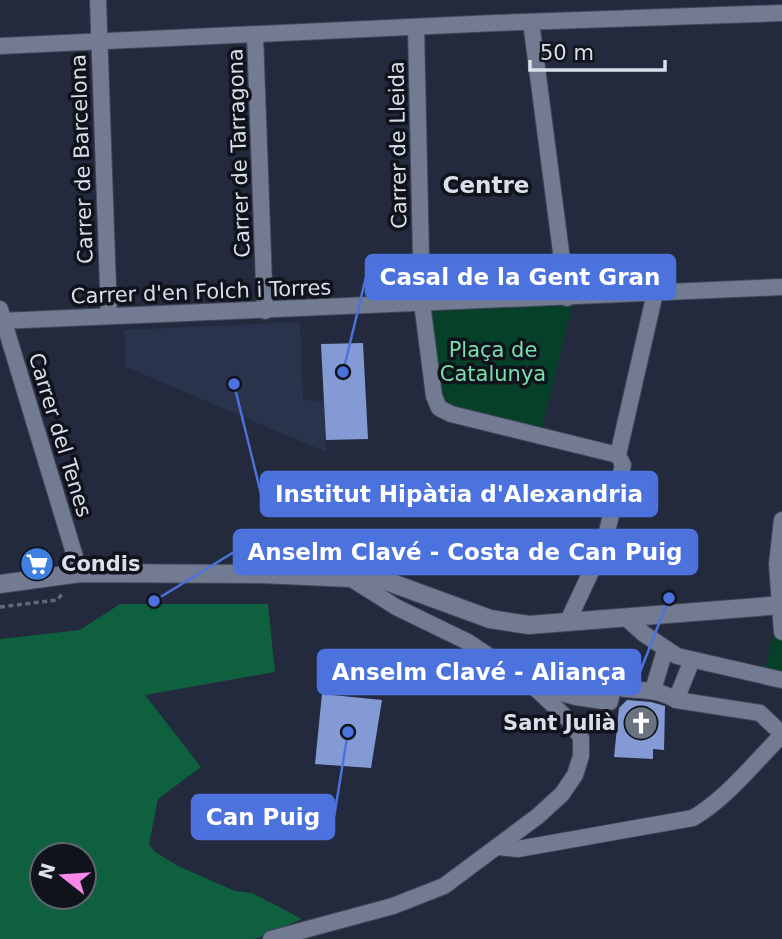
<svg xmlns="http://www.w3.org/2000/svg" width="782" height="939" font-family="'DejaVu Sans',sans-serif">
  <rect width="100%" height="100%" fill="#232a3d"/>
  <path fill="#29334b" d="M300 322 303 400 324 401 326 452 126 367 124 330Z"/>
  <g fill="#074029">
    <path d="M574 298 540 436 439 408 422 303Z"/>
    <path d="M776 621H782V680L763 677Z"/>
  </g>
  <path fill="#0e603f" fill-rule="evenodd" d="M120 604H268L275 672 145 695 201 767 158 799 149 844 155 852 178 866 235 891 252 893 302 919 255 939H0V639L80 630ZM42 855H84V897H42Z"/>
  <g fill="#839ad5">
    <path d="M363 343 368 439 326 440 321 344Z"/>
    <path d="M322 694 382 700 371 768 315 764Z"/>
    <path d="M627 700 651 702 665 706 664 750 653 749V759L614 757 619 708Z"/>
  </g>
  <g fill="none" stroke-linecap="round" stroke-linejoin="round">
    <g stroke="#424757" stroke-width="18">
      <g id="street">
        <path d="M98 0 109 316"/>
        <path d="M531 22 567 298"/>
        <path d="M416 28 422 303 434 396 439 408 451 414 618 455"/>
        <path d="M255 35 265 311"/>
        <path d="M0 46 495 23 782 13"/>
        <path d="M0 309 80 573"/>
        <path d="M0 321 782 287"/>
        <path d="M782 520 777 564 782 632"/>
        <path d="M626 618 644 634 677 656 782 680"/>
        <path d="M567 623 604 544 623 465 618 455 655 293"/>
        <path d="M532 685 576 697 610 702 613 687C635 692 656 687 676 700L760 713 782 734"/>
        <path d="M653 690 665 650"/>
        <path d="M676 700 692 660"/>
        <path d="M498 847 518 849 693 818C728 797 753 764 782 735"/>
        <path d="M271 939 393 906 444 886 538 816 562 794 575 775 581 756V738L571 722 532 685 468 642 396 607 350 578"/>
      </g>
    </g>
    <g stroke="#424757" stroke-width="20">
      <path id="secondary" d="M0 584 80 573 261 574 350 578 389 582 490 619 529 625 782 605"/>
    </g>
    <g stroke="#626879" stroke-width="3.5" stroke-dasharray="5 3.5" stroke-linecap="butt">
      <path d="M0 607 57 600 63 593"/>
      <path d="M594 731 602 716"/>
    </g>
    <use href="#street" stroke="#727b92" stroke-width="16"/>
    <use href="#secondary" stroke="#727b92" stroke-width="18"/>
  </g>
  <defs>
    <g id="supermarket-disc" transform="scale(1.75)"><circle r="9.5" fill="#3f7fe0" stroke="#10131b"/><path d="M-6-5.5h2.5l.6 2H6L4.5 2H-2.5L-4.4-4H-6ZM-1.5 3.2a1.3 1.3 0 1 0 .1 0ZM3 3.2a1.3 1.3 0 1 0 .1 0Z" fill="#fff"/></g>
    <g id="church-disc" transform="scale(1.75)"><circle r="9.5" fill="#6b7280" stroke="#10131b"/><path d="M-1.2-6h2.4v3.5h3.3v2.4h-3.3V6h-2.4V-.1h-3.3v-2.4h3.3Z" fill="#fff"/></g>
  </defs>
  <g fill-rule="evenodd">
    <use href="#supermarket-disc" x="37" y="564"/>
    <use href="#church-disc" x="641" y="723"/>
  </g>
  <g text-anchor="middle" dominant-baseline="central" stroke-width="7" stroke-linejoin="round" paint-order="stroke">
    <g font-size="21" fill="#dadfec" stroke="#10131b">
      <text transform="translate(398 145) rotate(-91)">Carrer de Lleida</text>
      <text transform="translate(239 153) rotate(-92)">Carrer de Tarragona</text>
      <text transform="translate(82 159) rotate(-92)">Carrer de Barcelona</text>
      <text transform="translate(201 292) rotate(-2)">Carrer d'en Folch i Torres</text>
      <text transform="translate(60 435) rotate(73)">Carrer del Tenes</text>
    </g>
    <g font-size="21" fill="#79dfac" stroke="#10131b">
      <text x="493" y="350">Plaça de<tspan x="493" dy="24">Catalunya</tspan></text>
    </g>
    <g font-size="21" font-weight="bold" fill="#dadfec" stroke="#10131b" text-anchor="start">
      <text x="61" y="564">Condis</text>
      <text x="616" y="723" text-anchor="end">Sant Julià</text>
    </g>
    <g font-size="23" font-weight="bold" fill="#dadfec" stroke="#10131b">
      <text x="486" y="185">Centre</text>
    </g>
  </g>
  <path fill="none" stroke="#4c72dd" stroke-width="2.5" d="M343 372L366 277M234 384L261 494M154 601L234 552M669 598L640 672M348 732L334 817"/>
  <g fill="#4c72dd" stroke="#10131b" stroke-width="2.5">
    <circle cx="343" cy="372" r="7"/>
    <circle cx="234" cy="384" r="7"/>
    <circle cx="154" cy="601" r="7"/>
    <circle cx="669" cy="598" r="7"/>
    <circle cx="348" cy="732" r="7"/>
  </g>
  <g fill="#4c72dd" stroke="#4c72dd" stroke-width="2.5">
    <rect x="366" y="255" width="309" height="44" rx="7"/>
    <rect x="261" y="472" width="396" height="44" rx="7"/>
    <rect x="234" y="530" width="463" height="44" rx="7"/>
    <rect x="318" y="650" width="322" height="44" rx="7"/>
    <rect x="192" y="795" width="142" height="44" rx="7"/>
  </g>
  <g font-size="23" text-anchor="middle" font-weight="bold" fill="#fff">
    <text x="520" y="285">Casal de la Gent Gran</text>
    <text x="459" y="502">Institut Hipàtia d'Alexandria</text>
    <text x="465" y="560">Anselm Clavé - Costa de Can Puig</text>
    <text x="479" y="680">Anselm Clavé - Aliança</text>
    <text x="263" y="825">Can Puig</text>
  </g>
  <g transform="translate(63 876) rotate(287)"><circle r="33" fill="#10131b" stroke="#61656f" stroke-width="2"/>
  <path d="M0-5L12 26L0 18L-12 26Z" fill="#f987e8"/>
  <text y="-10" font-size="19" font-weight="bold" text-anchor="middle" fill="#dadfec">N</text>
  </g>
  <path d="M530 60v10h135v-10" fill="none" stroke="#dadfec" stroke-width="3.5"/>
  <text x="540" y="60" font-size="21" fill="#dadfec" stroke="#10131b" stroke-width="5" paint-order="stroke">50 m</text>
</svg>
